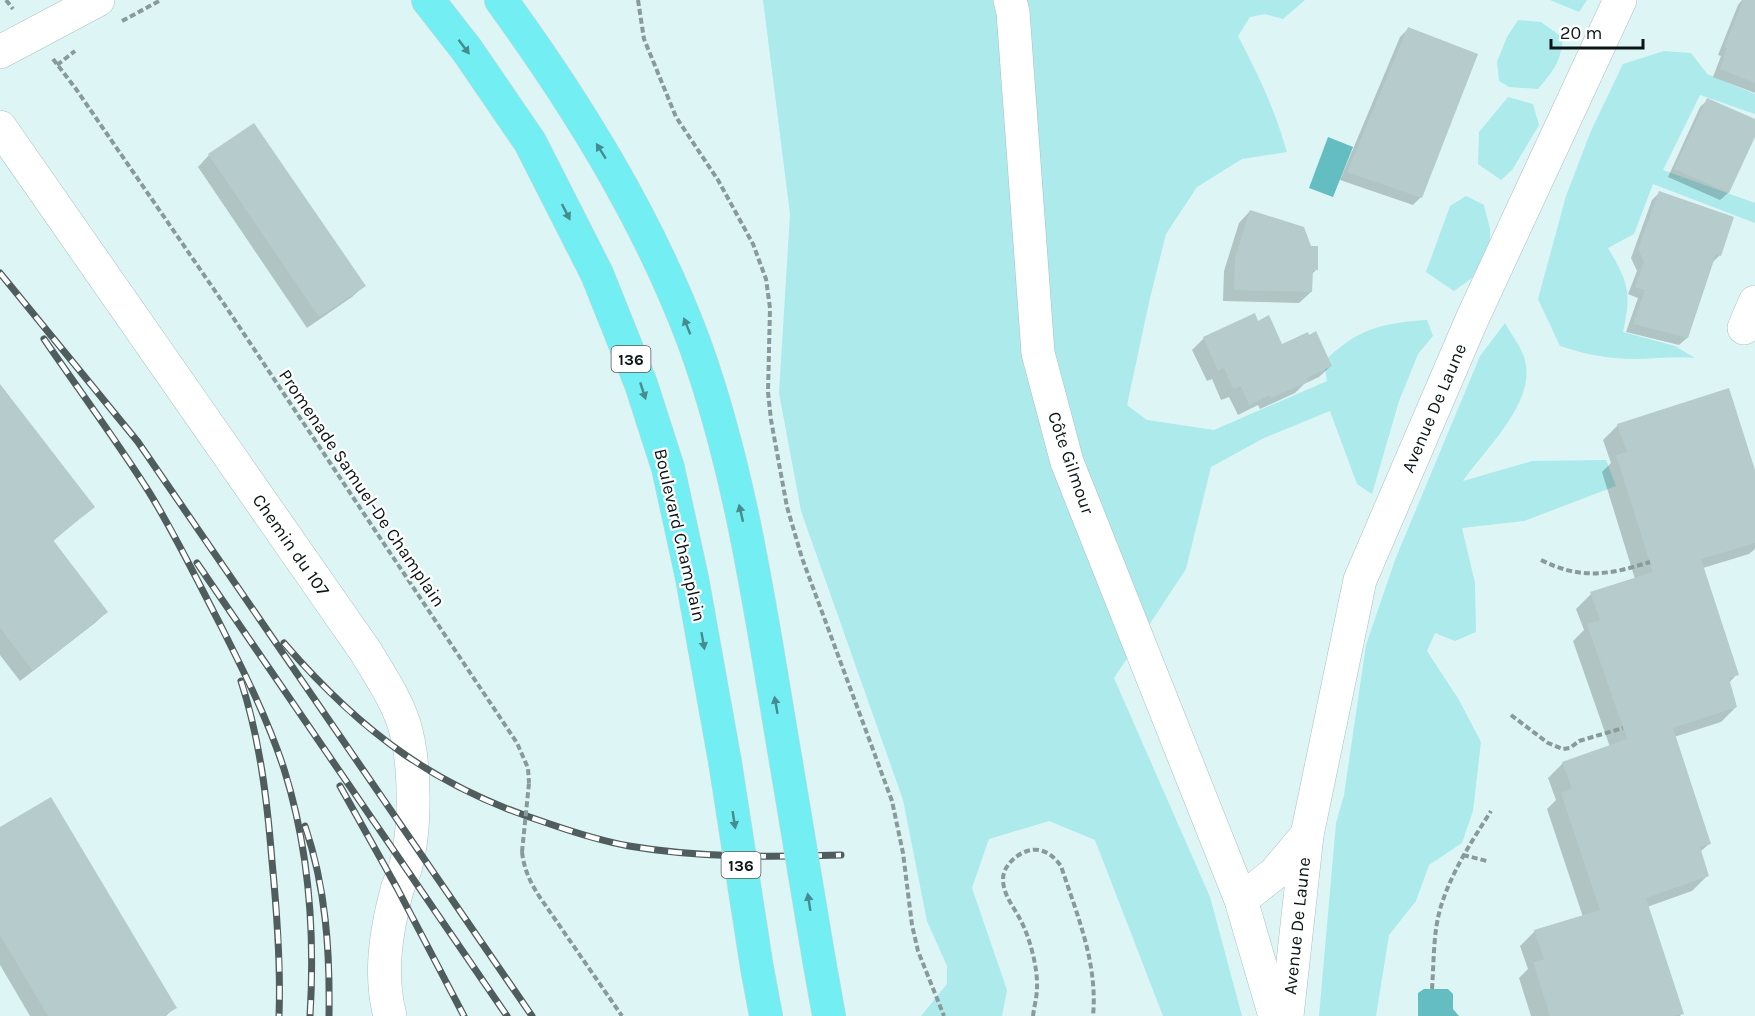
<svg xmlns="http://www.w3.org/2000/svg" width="1755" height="1016" font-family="Karla,sans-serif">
  <rect width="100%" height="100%" fill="#def5f6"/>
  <g fill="#aceaec">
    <path d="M763 0H1305L1283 19 1265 14 1250 17 1238 36C1258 74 1275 110 1287 152L1242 159 1197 187 1166 234 1150 298 1127 405 1147 420 1214 430 1327 381 1324 362C1356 329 1381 323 1427 320L1433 336 1418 354 1399 401 1372 494 1357 484 1330 411 1264 438 1211 467 1186 569 1114 678 1210 897 1242 1016H1163L1095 840 1049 821 989 839 972 888 1007 990 1002 1016H921L947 984V966L927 921 903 800 801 511 779 393 790 214Z"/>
    <path d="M1550 0H1587L1579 12Z"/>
    <path d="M1518 20 1541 22 1563 38C1561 62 1553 71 1538 89L1509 87 1499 81 1497 62 1507 37Z"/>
    <path d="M1664 51 1691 53 1707 74 1755 94V114L1700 95 1663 170 1755 203V223L1653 184 1634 234 1608 248C1628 282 1632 292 1623 332L1675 346 1695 358C1674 356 1655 359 1634 359 1608 359 1584 354 1560 346L1538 299 1566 196 1591 131 1623 64Z"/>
    <path d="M1508 97 1533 104 1539 125 1512 170 1501 180 1478 164 1479 132Z"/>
    <path d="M1466 196 1484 205 1490 229V243L1472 278 1454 291 1426 272 1450 206Z"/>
    <path d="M1505 323C1511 334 1522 348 1525 360 1536 403 1485 449 1463 481L1532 461 1606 460 1616 486 1524 521 1462 528 1475 583 1476 632 1455 641 1435 633 1427 651 1459 700 1481 742 1473 811 1462 843 1429 865 1416 901 1389 935 1376 1016H1319L1336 823 1344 795 1366 645 1395 560 1480 356Z"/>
  </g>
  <g fill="#63bdc1">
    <path d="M1328 137 1353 147 1333 197 1309 188Z"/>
    <path d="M1424 989H1448L1453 994V1009L1459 1016H1418V993Z"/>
  </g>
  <g fill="#0003">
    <path d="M1742 0H1755V93L1713 77 1721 56 1718 55 1738 5Z"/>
    <path d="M1408 29 1421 197 1413 205 1340 180 1400 37Z"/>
    <path d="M1708 100 1755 121V133L1728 193 1720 200 1668 177 1700 107Z"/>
    <path d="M209 155 364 286 352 297 307 328 198 167Z"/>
    <path d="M1660 192 1720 255 1712 263 1687 338 1679 345 1626 332 1638 298 1628 294 1637 271 1631 258 1652 200Z"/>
    <path d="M1250 211 1316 270 1311 275V292L1299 303 1223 301 1224 271 1239 223Z"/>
    <path d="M1257 322 1281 346 1331 366 1319 377 1304 384 1295 393 1260 409 1258 405 1238 415 1229 397 1221 400 1212 379 1207 381 1192 350 1204 338Z"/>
    <path d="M0 386 93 507 52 542 106 612 95 623 20 681 0 655Z"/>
    <path d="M1618 425 1755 475V549L1749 554 1703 568 1737 674 1729 683 1736 707 1721 722 1674 737 1709 844 1700 852 1707 876 1692 891 1647 907 1682 1013 1680 1016H1531L1519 978 1528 969 1520 946 1535 931 1583 917 1547 809 1556 800 1548 778 1563 763 1610 747 1573 641 1584 630 1576 609 1591 594 1635 579 1602 472 1611 463 1603 440Z"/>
    <path d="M0 829 175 1007 166 1016H30L0 965Z"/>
  </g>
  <g fill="#b5cbcc">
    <path d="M1743 0H1755V83L1720 69 1727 48 1724 47Z"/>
    <path d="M1408 27 1478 54 1422 198 1347 172Z"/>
    <path d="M1707 98 1755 119V137L1729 193 1674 169Z"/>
    <path d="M254 123 366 286 319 317 208 154Z"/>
    <path d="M1659 191 1734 217 1721 256 1716 254 1688 338 1633 324 1645 290 1635 287 1644 262 1638 249Z"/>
    <path d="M1250 210 1304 227 1311 246H1318V270H1313L1312 292 1234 290 1235 258Z"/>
    <path d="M1255 313 1258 321 1269 315 1282 344 1308 332 1309 335 1316 331 1332 366 1307 378 1309 381 1271 398 1270 395 1249 405 1241 386 1233 389 1224 368 1218 371 1203 337Z"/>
    <path d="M0 384 95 507 53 540 108 612 33 671 0 628Z"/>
    <path d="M1729 388 1755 470V543L1701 559 1739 675 1729 678 1737 707 1673 728 1711 844 1700 847 1709 876 1646 898 1684 1014 1673 1016H1550L1533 962 1544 959 1534 930 1600 910 1561 793 1572 789 1562 762 1627 739 1587 624 1600 620 1590 592 1653 572 1616 455 1627 452 1617 424Z"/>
    <path d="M51 797 177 1008 163 1016H48L0 935V827Z"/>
  </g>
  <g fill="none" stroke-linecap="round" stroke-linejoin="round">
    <g stroke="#a9c0c1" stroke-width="34">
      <g id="minor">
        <path d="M1010 0 1013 12 1038 353 1067 462 1241 900 1275 1016"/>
        <path d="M0 52 98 0"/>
        <path d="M0 127 366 652C379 674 396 699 404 724 416 763 416 830 405 869 403 876 399 883 397 890 386 931 379 974 390 1016"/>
        <path d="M1744 328 1755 302"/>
        <path d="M1241 900 1275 873 1307 835"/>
        <path d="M1287 1016 1307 835 1360 580 1473 317 1620 0"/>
      </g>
    </g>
    <g stroke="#d3d5d5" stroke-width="34">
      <g id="major">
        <path d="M428 0 467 50 530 142 597 274 641 384 668 468 692 578 725 762"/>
        <path d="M501 0C578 106 648 219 694 342 743 477 762 622 786 762"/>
        <path d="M819 960 829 1016"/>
        <path d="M757 968 766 1016"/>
      </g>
    </g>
    <g stroke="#899a9b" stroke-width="4" stroke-dasharray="6 3" stroke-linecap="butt">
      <path d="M6 0 13 9"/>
      <path d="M638 0 644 39 676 117 718 180 753 244 766 279 770 308 768 392 771 420 787 507 802 558 892 801 903 853 912 925 918 951 944 1016"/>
      <path d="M122 21 161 0"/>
      <path d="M53 59 76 89 224 304 517 743 528 768 529 783"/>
      <path d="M57 65 75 51"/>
      <path d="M1541 560C1581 580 1609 575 1650 562"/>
      <path d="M1511 715 1548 743 1563 749 1570 748 1579 741 1623 728"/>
      <path d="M522 852C524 869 530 882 539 896L622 1016"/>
      <path d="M1463 855 1487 861"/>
      <path d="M1432 989C1434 962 1433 932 1441 906 1452 871 1472 841 1491 811"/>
      <path d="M1033 1016C1034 1007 1037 997 1037 988 1038 969 1030 938 1021 921 1014 907 1003 895 1003 879 1003 863 1024 847 1039 850 1049 852 1055 858 1061 866 1077 915 1098 963 1093 1016"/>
    </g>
    <use href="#minor" stroke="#fff" stroke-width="33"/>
    <use href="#major" stroke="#73eef3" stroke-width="33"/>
    <g stroke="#505d5e" stroke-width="7">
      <g id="rail">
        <path d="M0 273 138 442 532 1016"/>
        <path d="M44 339C79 390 116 440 149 492 176 536 198 582 222 628 245 674 268 720 284 769 309 848 315 934 310 1016"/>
        <path d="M197 563 507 1016"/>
        <path d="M284 643C362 733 436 788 550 824 576 833 602 841 629 846 699 858 770 857 841 855"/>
        <path d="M241 681C260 740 267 799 272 861 277 913 281 964 279 1016"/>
        <path d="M340 786 397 888 464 1016"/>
        <path d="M305 826C326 888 330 951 329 1016"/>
      </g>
    </g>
    <use href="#rail" stroke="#fff" stroke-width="4.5" stroke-dasharray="14" stroke-linecap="butt"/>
    <g stroke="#d3d5d5" stroke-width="34" stroke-linecap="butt">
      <g id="major-bridge">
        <path d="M725 762 757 968"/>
        <path d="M786 762 819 960"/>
      </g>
    </g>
    <path stroke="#899a9b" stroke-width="4" stroke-dasharray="6 3" stroke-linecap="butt" d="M522 852 529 783"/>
    <use href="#major-bridge" stroke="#73eef3" stroke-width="33"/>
  </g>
  <defs><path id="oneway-solid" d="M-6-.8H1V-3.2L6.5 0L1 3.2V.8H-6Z" transform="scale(1.5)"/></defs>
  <g fill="#458c8f">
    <use href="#oneway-solid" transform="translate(464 47) rotate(53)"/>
    <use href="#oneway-solid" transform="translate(601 151) rotate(-122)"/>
    <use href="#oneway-solid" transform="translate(566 212) rotate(63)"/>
    <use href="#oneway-solid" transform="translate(687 326) rotate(-112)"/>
    <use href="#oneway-solid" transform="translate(643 391) rotate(72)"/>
    <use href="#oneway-solid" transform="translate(741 513) rotate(-103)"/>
    <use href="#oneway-solid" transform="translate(703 641) rotate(80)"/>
    <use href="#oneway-solid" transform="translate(776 705) rotate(-100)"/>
    <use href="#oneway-solid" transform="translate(734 820) rotate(81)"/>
    <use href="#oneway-solid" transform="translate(809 902) rotate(-99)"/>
  </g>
  <g text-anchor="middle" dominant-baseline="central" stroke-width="4.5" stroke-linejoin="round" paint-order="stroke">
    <g fill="#fff" stroke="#555b5b" stroke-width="1.5">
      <rect x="611.5" y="346" width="39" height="26" rx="4.5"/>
      <rect x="721.5" y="852" width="39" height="26" rx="4.5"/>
    </g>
    <g font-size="16" font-weight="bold" fill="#0c1515">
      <text x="631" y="359">136</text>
      <text x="741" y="865">136</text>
    </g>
    <g font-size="18" fill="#0c1515" stroke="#fff">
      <text transform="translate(1434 408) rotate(-67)">Avenue De Laune</text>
      <text transform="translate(1071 463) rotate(71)">Côte Gilmour</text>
      <text transform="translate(362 488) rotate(56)">Promenade Samuel-De Champlain</text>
      <text transform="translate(680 535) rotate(77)">Boulevard Champlain</text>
      <text transform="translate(291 545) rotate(55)">Chemin du 107</text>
      <text transform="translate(1297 926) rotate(-84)">Avenue De Laune</text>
    </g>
  </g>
  <path d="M1551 39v9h92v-9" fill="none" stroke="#0c1515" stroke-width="3"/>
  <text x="1560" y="39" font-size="18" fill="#0c1515" stroke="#ffffff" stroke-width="4.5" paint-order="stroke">20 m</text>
</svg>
